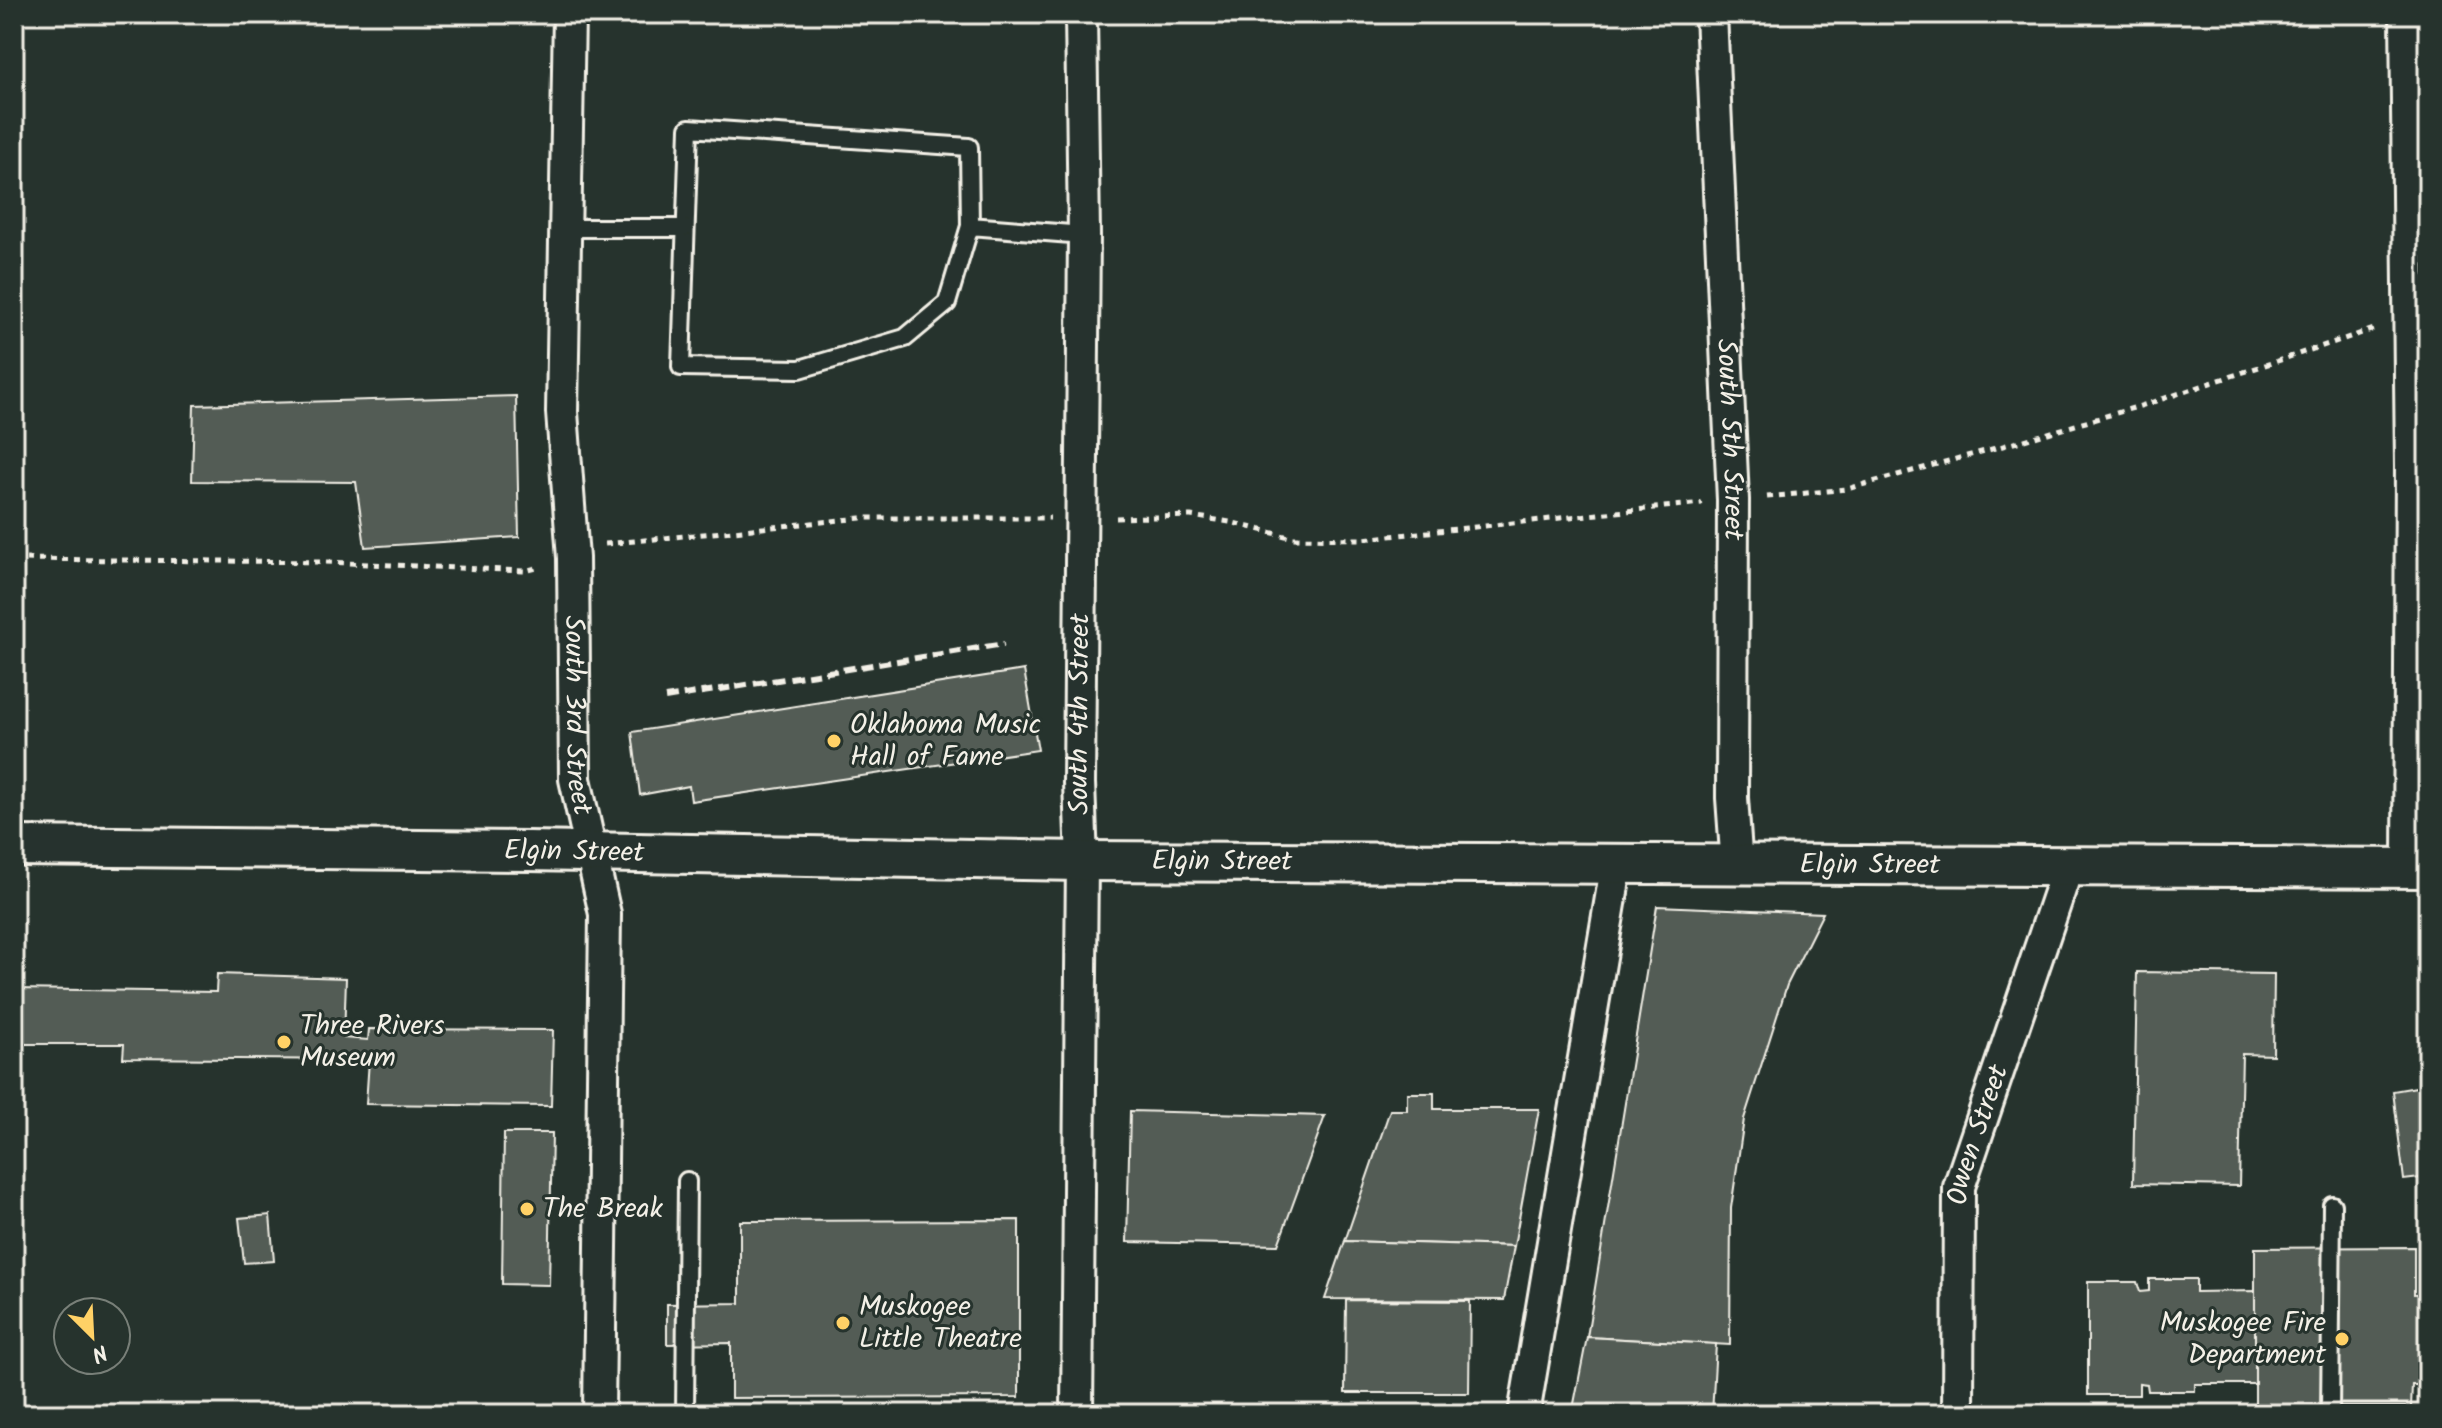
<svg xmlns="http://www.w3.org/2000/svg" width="2442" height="1428" font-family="Kalam,sans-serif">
  <rect width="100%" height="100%" fill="#26332d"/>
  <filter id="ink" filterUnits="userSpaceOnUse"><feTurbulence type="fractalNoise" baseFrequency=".0125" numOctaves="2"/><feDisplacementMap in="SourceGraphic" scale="16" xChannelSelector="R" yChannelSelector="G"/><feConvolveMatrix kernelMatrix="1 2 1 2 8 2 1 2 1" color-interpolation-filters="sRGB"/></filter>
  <g filter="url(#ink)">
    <g fill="#525c55" stroke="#f4f1e8" stroke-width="2">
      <path d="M516 396 519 537 365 547 356 482 192 481 194 405Z"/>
      <path d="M1024 670 1038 750 691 801 689 786 640 795 632 732Z"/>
      <path d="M1657 906 1823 913 1787 985 1744 1119 1731 1208 1730 1345 1587 1337Z"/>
      <path d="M2137 972 2274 974 2273 1055 2242 1054 2239 1186 2133 1184Z"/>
      <path d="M217 974 346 978 344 1038 368 1040 369 1029 553 1030 551 1106 366 1104 369 1060 123 1058 124 1044H15V989L216 992Z"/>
      <path d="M2428 1085V1177L2404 1180 2393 1091Z"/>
      <path d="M1407 1093H1434V1109H1539L1514 1246 1345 1241 1390 1110H1407Z"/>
      <path d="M1130 1111 1325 1116 1278 1245 1127 1242Z"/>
      <path d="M504 1133H552L549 1285 502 1284Z"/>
      <path d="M270 1215 274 1261 244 1263 239 1218Z"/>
      <path d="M1019 1220V1397L731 1398V1343L667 1344V1304L740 1303V1221Z"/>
      <path d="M1345 1241 1514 1246 1504 1300 1325 1299Z"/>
      <path d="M2414 1247V1294L2428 1293V1385H2412L2411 1407H2255V1248Z"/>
      <path d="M2149 1279H2196V1292L2255 1291V1384H2195V1391H2148L2147 1384 2139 1383V1395H2088V1282H2137L2140 1292 2149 1291Z"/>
      <path d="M1346 1300 1470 1301 1469 1393H1345Z"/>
      <path d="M1587 1337 1716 1344 1712 1414H1572Z"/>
    </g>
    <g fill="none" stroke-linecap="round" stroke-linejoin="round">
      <g stroke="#f4f1e8" stroke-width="22">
        <g id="service">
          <path d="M970 226 947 303 905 338 800 369 681 367 689 128 969 147 970 226 1084 235"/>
          <path d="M565 228H685"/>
          <path d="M685 1414 687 1181"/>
          <path d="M2330 1414 2332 1205"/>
        </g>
      </g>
      <g stroke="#f4f1e8" stroke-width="36">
        <g id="minor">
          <path id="s1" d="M569 14 562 412 573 558 575 779 605 914 599 1414"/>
          <path id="s2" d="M1711 14 1733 500 1732 798 1737 867"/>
          <path d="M2406 14 2411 467 2409 868"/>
          <path id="s3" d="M1077 1414 1082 861 1079 783 1084 235 1081 14"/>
          <path d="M1524 1414 1617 862"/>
          <path id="s4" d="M1958 1414 1959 1187 2068 866"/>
        </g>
      </g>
      <g stroke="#f4f1e8" stroke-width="44">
        <g id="tertiary">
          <path id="s5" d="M14 846 529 851 1082 861 2428 868"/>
        </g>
      </g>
      <g stroke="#f4f1e8" stroke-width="5" stroke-dasharray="6 6" stroke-linecap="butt">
        <path d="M1767 497 1847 489 2021 441 2147 404 2377 328"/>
        <path d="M1116 518 1191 516 1230 522 1293 538 1362 539 1702 503"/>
        <path d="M605 544 861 518H1050"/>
        <path d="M14 559 325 562 525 571 540 567"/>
      </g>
      <use href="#service" stroke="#26332d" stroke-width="16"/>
      <use href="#minor" stroke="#26332d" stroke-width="30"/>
      <use href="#tertiary" stroke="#26332d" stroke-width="38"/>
      <path stroke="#f4f1e8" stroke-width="6" stroke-dasharray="12 6" stroke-linecap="butt" d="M665 698 1004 644"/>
    </g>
  </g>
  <g fill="#ffd166" stroke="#26332d" stroke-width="3">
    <circle cx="834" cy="741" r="8"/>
    <circle cx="284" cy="1042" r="8"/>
    <circle cx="527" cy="1209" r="8"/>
    <circle cx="843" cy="1323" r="8"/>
    <circle cx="2342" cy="1339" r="8"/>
  </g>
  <g text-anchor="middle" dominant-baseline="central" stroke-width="6" stroke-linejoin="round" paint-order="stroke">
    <g font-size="28" fill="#f4f1e8" stroke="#26332d">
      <text stroke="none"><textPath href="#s2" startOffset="426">South 5th Street</textPath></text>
      <text stroke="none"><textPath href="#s3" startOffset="700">South 4th Street</textPath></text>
      <text stroke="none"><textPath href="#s1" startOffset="702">South 3rd Street</textPath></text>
      <text stroke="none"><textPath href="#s5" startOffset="560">Elgin Street</textPath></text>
      <text stroke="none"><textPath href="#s5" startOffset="1208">Elgin Street</textPath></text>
      <text stroke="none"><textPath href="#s5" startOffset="1856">Elgin Street</textPath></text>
      <text stroke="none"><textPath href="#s4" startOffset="282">Owen Street</textPath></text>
    </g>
    <g font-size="28" fill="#f4f1e8" stroke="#26332d" text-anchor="start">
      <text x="850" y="725">Oklahoma Music<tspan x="850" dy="32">Hall of Fame</tspan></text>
      <text x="300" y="1026">Three Rivers<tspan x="300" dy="32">Museum</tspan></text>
      <text x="543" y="1209">The Break</text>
      <text x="859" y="1307">Muskogee<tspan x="859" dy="32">Little Theatre</tspan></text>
      <text x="2326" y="1323" text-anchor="end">Muskogee Fire<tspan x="2326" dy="32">Department</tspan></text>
    </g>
  </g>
  <rect width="2442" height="1428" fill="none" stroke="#26332d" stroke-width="48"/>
  <rect x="24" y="24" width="2394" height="1380" fill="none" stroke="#f4f1e8" stroke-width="3" filter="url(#ink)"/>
  <g transform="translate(92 1336) rotate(156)"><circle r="38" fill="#26332d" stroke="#787f78" stroke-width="2"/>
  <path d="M0-6L14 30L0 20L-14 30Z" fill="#ffd166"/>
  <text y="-12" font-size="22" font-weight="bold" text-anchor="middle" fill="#f4f1e8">N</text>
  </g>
</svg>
